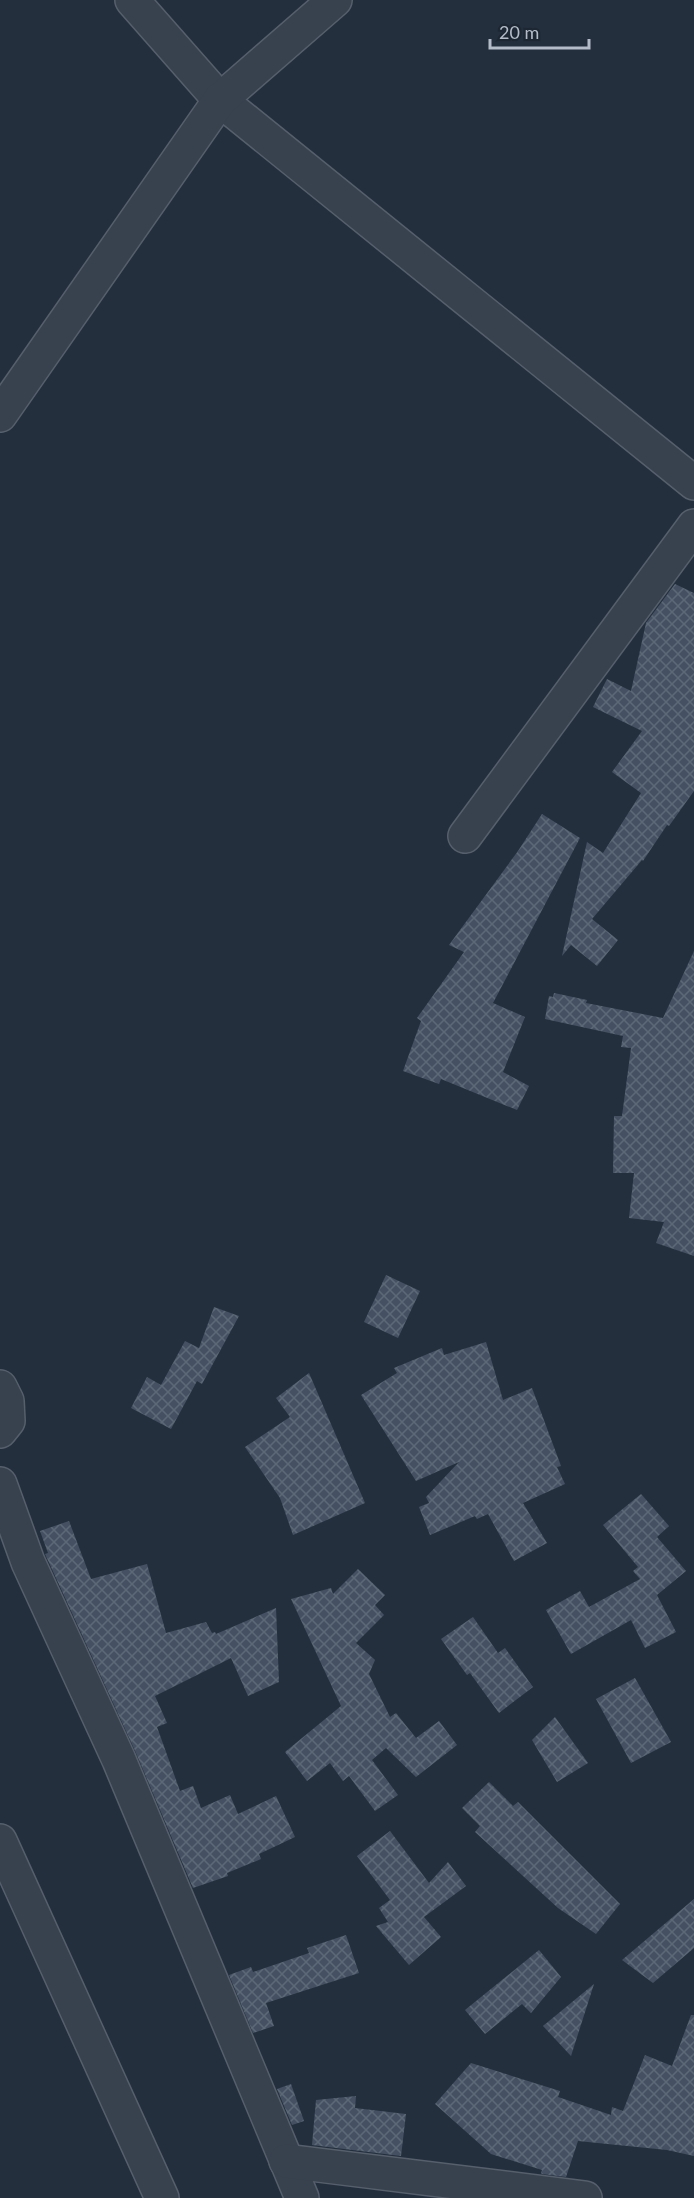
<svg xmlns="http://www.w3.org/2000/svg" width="694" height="2198" font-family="Lato,sans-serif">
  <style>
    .building { fill: url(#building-cross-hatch) }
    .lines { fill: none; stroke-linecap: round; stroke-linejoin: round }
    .minor-casing { stroke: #565f6c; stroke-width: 36 }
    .minor { stroke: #38414e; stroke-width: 33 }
  </style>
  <defs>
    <pattern id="building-cross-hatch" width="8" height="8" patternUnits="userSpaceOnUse" patternTransform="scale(1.5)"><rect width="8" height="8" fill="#455162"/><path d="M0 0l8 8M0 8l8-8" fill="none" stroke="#5d6877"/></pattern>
  </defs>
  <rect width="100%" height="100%" fill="#242f3e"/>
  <!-- building -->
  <g class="building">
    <path d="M675 584 694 593V791L669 826 667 825 643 861 642 860 592 919 618 940 597 966 571 945 562 956 587 842 603 853 641 793 612 772 642 731 593 707 607 679 631 691 646 623Z"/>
    <path d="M542 814 580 838 493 1003 525 1017 503 1072 529 1086 517 1110 441 1079 439 1084 403 1071 421 1021 417 1018 464 952 449 945 518 851Z"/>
    <path d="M694 951V1256L656 1243 664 1222 629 1218 634 1173H613L614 1116H622L631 1048 621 1047 623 1036 545 1019 549 996 553 997 554 993 587 1000 586 1003 663 1018Z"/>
    <path d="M386 1275 420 1291 398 1338 364 1322Z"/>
    <path d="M214 1307 239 1316 202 1384 197 1381 171 1429 131 1408 147 1377 161 1385 185 1341 199 1348Z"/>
    <path d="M486 1342 503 1400 532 1388 561 1466 557 1467 565 1484 523 1503 547 1543 514 1561 488 1514 477 1519 475 1516 430 1535 419 1507 429 1503 426 1497 459 1462 416 1481 361 1395 397 1373 394 1368 442 1348 444 1355Z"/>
    <path d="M309 1373 365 1503 293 1535 280 1498 245 1447 290 1417 276 1398Z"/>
    <path d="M641 1494 669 1526 657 1537 686 1571 657 1595 676 1632 645 1648 631 1620 571 1654 546 1610 580 1591 589 1607 640 1579 633 1571 638 1567 603 1525Z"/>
    <path d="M69 1521 91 1579 147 1564 166 1633 206 1622 212 1633 215 1632 216 1634 276 1608 279 1682 248 1696 231 1658 155 1696 167 1723 157 1727 180 1791 193 1786 201 1808 230 1795 238 1814 276 1796 295 1837 259 1854 261 1859 227 1873 228 1876 193 1888 136 1753 45 1554 48 1553 40 1531Z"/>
    <path d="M358 1569 385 1595 375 1605 384 1615 356 1643 375 1660 369 1674 390 1717 396 1713 416 1738 439 1721 457 1745 416 1777 386 1748 372 1760 398 1795 375 1811 349 1776 343 1781 330 1763 307 1781 285 1752 341 1706 291 1599 331 1588 333 1594Z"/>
    <path d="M473 1617 498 1653 505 1648 533 1687 499 1713 470 1673 467 1675 441 1639Z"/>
    <path d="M635 1678 671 1742 631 1763 596 1699Z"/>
    <path d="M555 1717 588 1763 557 1782 532 1740Z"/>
    <path d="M489 1782 513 1806 518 1802 620 1904 596 1934 558 1908 475 1832 480 1826 462 1808Z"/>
    <path d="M390 1831 429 1883 448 1862 466 1886 424 1917 441 1937 409 1965 376 1926 388 1922 379 1908 390 1900 357 1856Z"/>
    <path d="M694 1899V1948L653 1983 622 1960Z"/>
    <path d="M346 1935 359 1973 266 2003 274 2026 253 2033 229 1975 251 1967 253 1972 309 1953 307 1948Z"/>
    <path d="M539 1950 561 1977 531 2013 522 2004 485 2034 465 2010Z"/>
    <path d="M594 1984 571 2056 543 2026Z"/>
    <path d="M691 2015H694V2156L667 2150 578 2141 566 2177 542 2174 541 2173 542 2170 491 2154 435 2104 471 2063 560 2091 558 2097 611 2115 612 2107 623 2111 645 2055 672 2066Z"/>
    <path d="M291 2084 304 2121 292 2125 277 2089Z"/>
    <path d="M356 2096 355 2108 406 2114 401 2156 312 2145 316 2100Z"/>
  </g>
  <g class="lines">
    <defs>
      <g id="minor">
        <path d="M132 0 220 100 694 483"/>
        <path d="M0 415 220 100 335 0"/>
        <path d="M465 836 694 526"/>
        <path d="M0 1387 7 1401 8 1421 0 1431"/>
        <path d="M0 1484 28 1562 119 1760 302 2198"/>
        <path d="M0 1841 162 2198"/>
        <path d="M286 2161 585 2198"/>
      </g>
    </defs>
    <!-- minor casing -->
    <use href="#minor" class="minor-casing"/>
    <!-- minor -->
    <use href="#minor" class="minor"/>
  </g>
  <!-- scale -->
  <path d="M490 39v9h99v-9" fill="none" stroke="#b4bcc9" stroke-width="3"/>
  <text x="499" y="39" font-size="18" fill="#b4bcc9" stroke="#1d2633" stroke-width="4.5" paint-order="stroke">20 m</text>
</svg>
